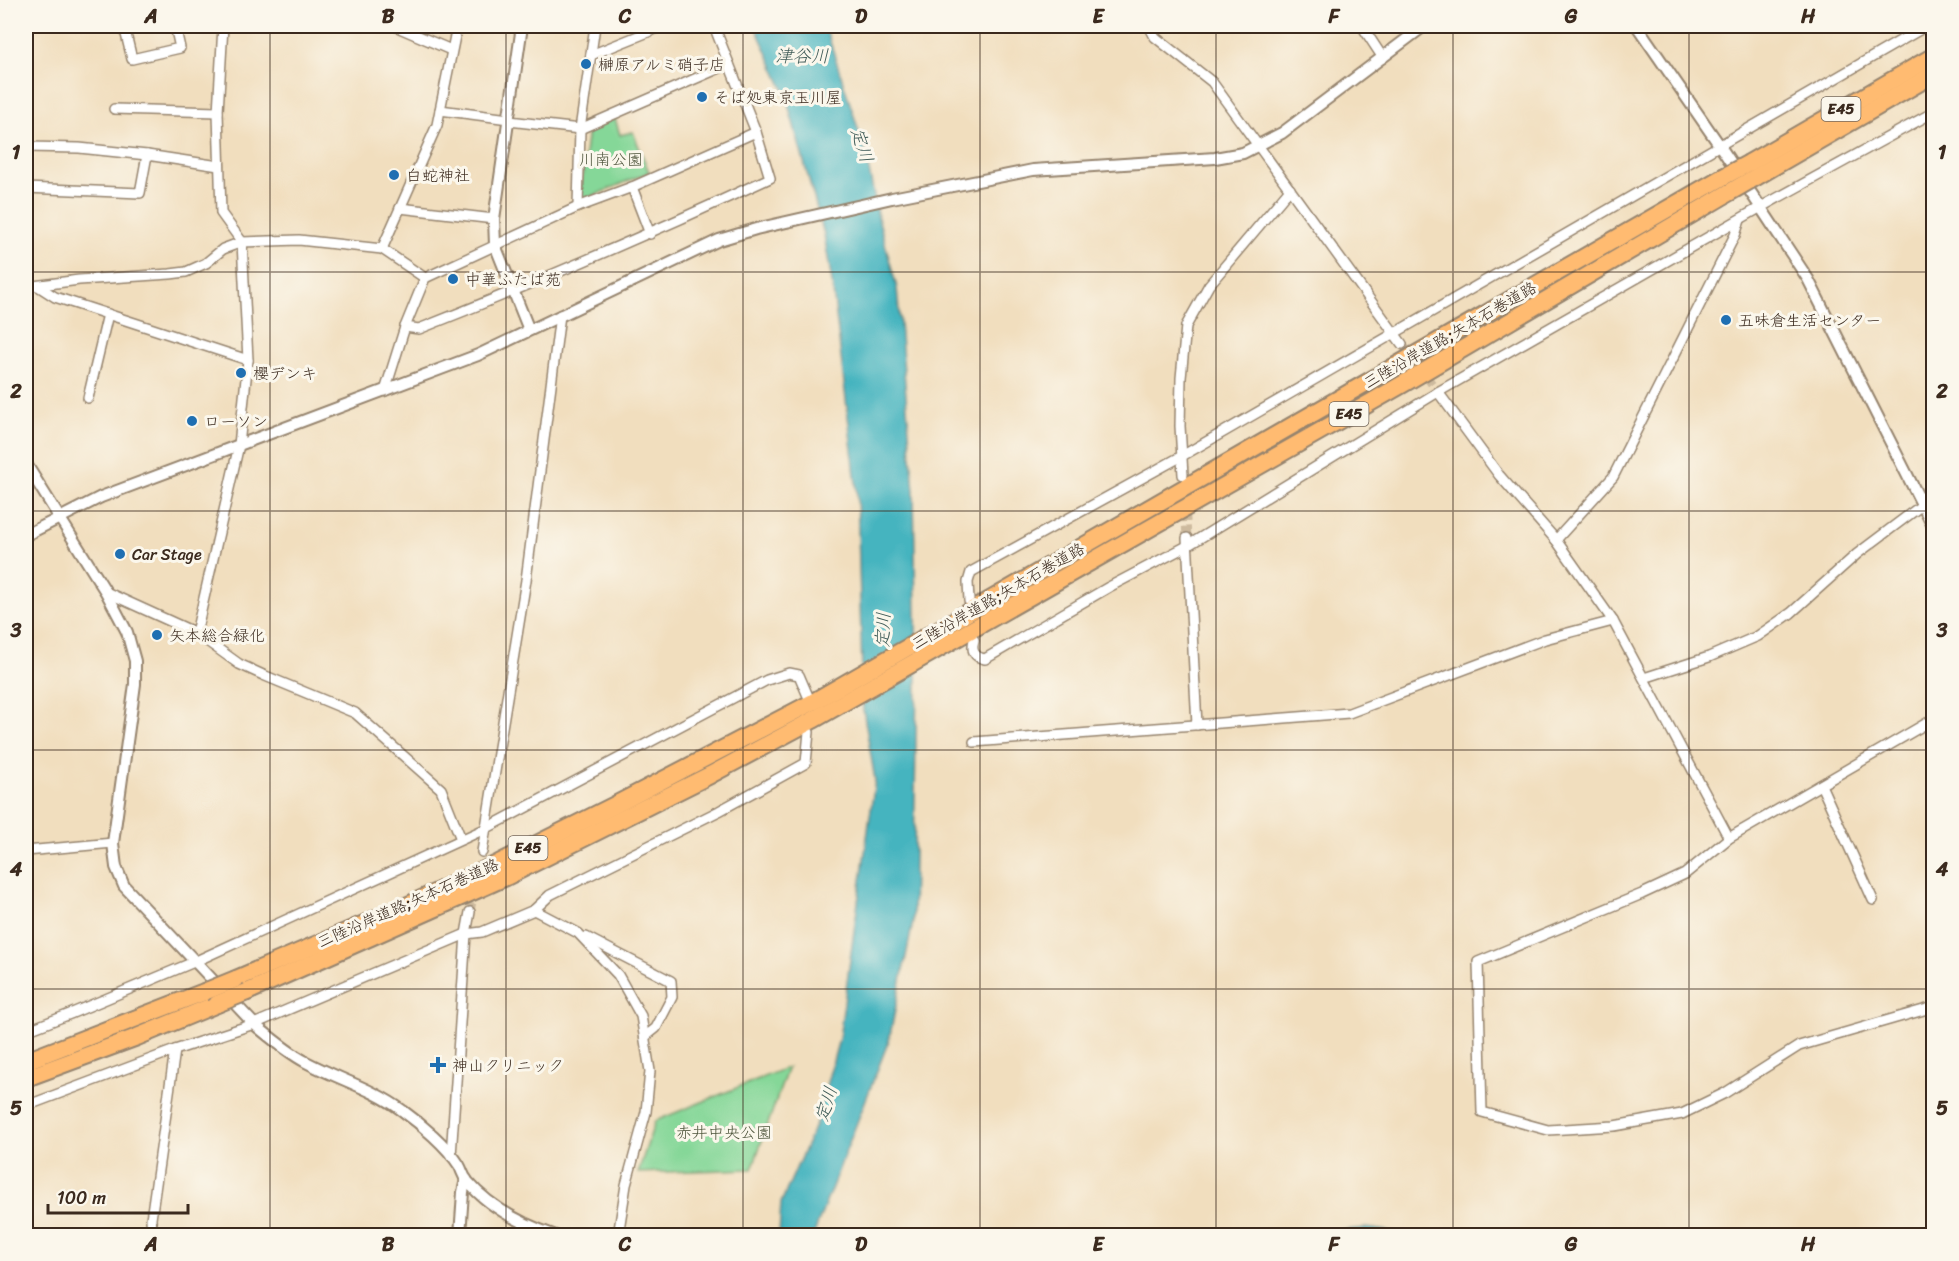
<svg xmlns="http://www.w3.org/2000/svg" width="1959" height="1261" font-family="Sriracha,'Klee One',sans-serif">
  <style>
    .green { fill: #85d798; stroke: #60805b; stroke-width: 1.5 }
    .water { fill: #45b4bf; stroke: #406f6e; stroke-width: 1.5 }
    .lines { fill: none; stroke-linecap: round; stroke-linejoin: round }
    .minor-tunnel { stroke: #cdba9e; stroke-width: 9; stroke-dasharray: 9 4.5; stroke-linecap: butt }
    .minor-casing { stroke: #96846e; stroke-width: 12 }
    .tertiary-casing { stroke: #96846e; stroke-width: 14 }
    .motorway-casing { stroke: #96846e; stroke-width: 20 }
    .minor { stroke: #fff; stroke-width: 9 }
    .tertiary { stroke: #fff; stroke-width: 10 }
    .motorway { stroke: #ffbb71; stroke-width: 16 }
    .motorway-bridge-casing { stroke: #96846e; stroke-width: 20; stroke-linecap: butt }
    .motorway-bridge { stroke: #ffbb71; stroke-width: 16 }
    .grid { fill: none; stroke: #3b2a1e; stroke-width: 1.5; stroke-opacity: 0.55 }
    .poi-dot { fill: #1f6fb2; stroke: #fbf7ec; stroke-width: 2 }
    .labels { text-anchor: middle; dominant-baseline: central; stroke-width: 6; stroke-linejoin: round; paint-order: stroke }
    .shield { fill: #fbf7ec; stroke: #75685c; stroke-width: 1.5 }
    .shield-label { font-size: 15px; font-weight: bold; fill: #3b2a1e }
    .poi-label { font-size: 16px; fill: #3b2a1e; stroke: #fbf7ec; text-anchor: start }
    .park-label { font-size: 16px; fill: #4e553c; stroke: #fbf7ec }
    .street-label { font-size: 16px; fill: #3b2a1e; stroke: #fbf7ec }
    .water-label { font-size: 18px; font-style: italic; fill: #3e5a56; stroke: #fbf7ec }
    .neatline { fill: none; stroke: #3b2a1e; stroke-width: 2 }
    .grid-label { font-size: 20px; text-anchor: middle; font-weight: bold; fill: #3b2a1e }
  </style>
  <rect width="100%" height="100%" fill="#fbf7ec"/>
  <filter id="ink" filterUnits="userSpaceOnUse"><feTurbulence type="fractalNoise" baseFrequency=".0167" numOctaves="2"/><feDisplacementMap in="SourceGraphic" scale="12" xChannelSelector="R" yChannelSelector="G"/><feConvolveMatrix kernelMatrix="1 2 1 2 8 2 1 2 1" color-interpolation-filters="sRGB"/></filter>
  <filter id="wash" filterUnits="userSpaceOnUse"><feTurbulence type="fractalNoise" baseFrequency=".008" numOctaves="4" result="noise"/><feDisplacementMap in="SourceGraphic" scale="24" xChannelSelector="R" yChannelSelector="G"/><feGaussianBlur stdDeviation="1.35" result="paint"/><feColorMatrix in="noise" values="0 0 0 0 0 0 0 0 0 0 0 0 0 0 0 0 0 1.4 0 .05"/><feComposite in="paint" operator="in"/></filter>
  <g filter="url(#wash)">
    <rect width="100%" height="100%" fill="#f1debe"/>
    <!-- green -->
    <g class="green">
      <path d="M615 118 620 135 633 132 649 172 579 202 588 130Z"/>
      <path d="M788 1067 752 1169 638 1173 655 1121Z"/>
    </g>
    <!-- water -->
    <g class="water">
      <path d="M755 26H825L865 150 879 221 897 288 914 491 917 678 913 922 889 1040 813 1236 779 1235 781 1203 816 1123 839 1039 875 780 863 709 857 492 832 282 824 234 784 90Z"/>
      <path d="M1366 1228 1414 1235H1319L1325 1232Z"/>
    </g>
  </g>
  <g filter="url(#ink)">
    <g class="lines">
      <!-- minor-tunnel -->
      <g class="minor-tunnel">
        <path d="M1402 344 1438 392"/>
        <path d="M1184 486 1187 538"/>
        <path d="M470 912 474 889"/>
      </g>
      <defs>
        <g id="minor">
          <path d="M124 26 132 59 180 48 175 26"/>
          <path d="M395 26 451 50"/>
          <path d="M1149 26 1155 37 1212 82 1402 344"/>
          <path d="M1362 26 1383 58"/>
          <path d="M591 55 663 26"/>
          <path d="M114 109 218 112"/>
          <path d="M440 110 509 119"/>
          <path d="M509 121 580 129 729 64"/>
          <path d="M26 147 79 148 147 155 219 166"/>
          <path d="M632 187 650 234"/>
          <path d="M26 188 140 193 147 155"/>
          <path d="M578 207 580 129 595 26"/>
          <path d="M400 208 494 219"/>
          <path d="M382 249 437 125 457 26"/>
          <path d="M38 286 55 297 248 360"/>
          <path d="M26 287 79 280 170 274 186 272 206 263 223 249 242 242 299 240 382 249 425 278"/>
          <path d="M405 327 419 329C538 282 654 232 770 178L756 132 714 26"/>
          <path d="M385 391 405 327 425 278 578 207 632 187 756 132"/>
          <path d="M1438 392 1499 475 1556 540 1613 621 1729 838"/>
          <path d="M88 398 108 314"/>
          <path d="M1183 475 1180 426 1181 378 1186 326 1209 285 1290 189"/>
          <path d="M1187 538 1197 725"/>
          <path d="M1556 540 1613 477 1735 235 1740 220"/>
          <path d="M106 592 196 633 239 664 263 675 355 713 441 789 461 839"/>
          <path d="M969 601 968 582 971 572 1182 456 1926 26"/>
          <path d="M196 633 239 445 248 360 242 242 221 213 218 112 223 26"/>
          <path d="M974 640C971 651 974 657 985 659L1109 587 1187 546 1438 392 1761 207 1934 112"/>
          <path d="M1644 678 1709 657 1758 636 1791 613 1857 554 1934 496"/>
          <path d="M1934 719 1729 838 1685 874 1642 894 1478 962 1482 1112 1548 1130 1614 1126 1682 1114 1725 1093 1799 1046 1934 1007"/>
          <path d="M974 742 1349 713 1545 639 1613 621"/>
          <path d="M1821 785 1873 900"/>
          <path d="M26 851 113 843"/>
          <path d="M482 852 526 580 560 315"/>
          <path d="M534 910 578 933 618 975 641 1016 650 1071 646 1112 626 1185 618 1236"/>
          <path d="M586 937 671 981 672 997 656 1028 646 1036"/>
          <path d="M26 1031 70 1014 194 962 487 828 767 680 789 673 799 675 808 696"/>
          <path d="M26 1106 175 1050 254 1024 466 934 482 932 534 910 550 895 719 811 806 763 809 732"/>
          <path d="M451 1156 466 934 470 912"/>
          <path d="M152 1236 151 1219 175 1050"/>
        </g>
        <g id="tertiary">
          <path d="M522 26 494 219 495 245 529 330"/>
          <path d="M1637 26 1720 146 1808 279 1934 528"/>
          <path d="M26 464 106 592 127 632 135 661V684L113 843 116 867 124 886 254 1024C271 1038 287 1052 306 1062 338 1079 374 1089 403 1111 421 1124 447 1146 459 1165 462 1170 463 1176 467 1181 489 1207 524 1225 556 1236"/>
          <path d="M26 535 101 497 478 355 719 240 756 229 892 198 1033 170 1215 158 1243 153 1282 133 1424 26"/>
          <path d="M460 1236 463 1192 466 1179"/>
        </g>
        <g id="motorway">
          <path d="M1749 163 1934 56"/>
          <path d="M1756 177 1934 74"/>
          <path d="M236 979 406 906 499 863 613 806 813 702 1723 177"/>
          <path d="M247 992 506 877 710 775 813 720 1403 384 1730 192"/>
          <path d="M26 1061 204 992"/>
          <path d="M26 1078 137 1037 217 1004"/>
        </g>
      </defs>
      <!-- minor casing -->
      <use href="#minor" class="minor-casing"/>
      <!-- tertiary casing -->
      <use href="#tertiary" class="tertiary-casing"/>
      <!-- motorway casing -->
      <use href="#motorway" class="motorway-casing"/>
      <!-- minor -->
      <use href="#minor" class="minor"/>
      <!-- tertiary -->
      <use href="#tertiary" class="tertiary"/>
      <!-- motorway -->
      <use href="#motorway" class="motorway"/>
      <defs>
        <g id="motorway-bridge">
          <path d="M1723 177 1749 163"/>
          <path d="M1730 192 1756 177"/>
          <path d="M204 992 236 979"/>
          <path d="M217 1004 247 992"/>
        </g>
      </defs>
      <!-- motorway-bridge casing -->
      <use href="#motorway-bridge" class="motorway-bridge-casing"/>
      <!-- motorway-bridge -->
      <use href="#motorway-bridge" class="motorway-bridge"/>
    </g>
  </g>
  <!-- grid -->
  <path class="grid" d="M270 26V1236M506 26V1236M743 26V1236M980 26V1236M1216 26V1236M1453 26V1236M1689 26V1236M26 272H1934M26 511H1934M26 750H1934M26 989H1934"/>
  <!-- markers -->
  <g class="poi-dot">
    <circle cx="586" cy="64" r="6"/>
    <circle cx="702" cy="97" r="6"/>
    <circle cx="394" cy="175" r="6"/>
    <circle cx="453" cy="279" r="6"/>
    <circle cx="1726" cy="320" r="6"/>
    <circle cx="241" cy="373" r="6"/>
    <circle cx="192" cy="421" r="6"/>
    <circle cx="120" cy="554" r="6"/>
    <circle cx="157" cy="635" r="6"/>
    <path d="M435 1056h6v6h6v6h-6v6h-6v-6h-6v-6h6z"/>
  </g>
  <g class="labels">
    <!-- shield labels -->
    <g class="shield">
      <rect x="1821.5" y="97" width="39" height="24" rx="4.5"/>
      <rect x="1329.5" y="402" width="39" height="24" rx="4.5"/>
      <rect x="508.5" y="836" width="39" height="24" rx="4.5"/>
    </g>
    <g class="shield-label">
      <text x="1841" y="109">E45</text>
      <text x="1349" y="414">E45</text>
      <text x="528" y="848">E45</text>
    </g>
    <!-- poi labels -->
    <g class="poi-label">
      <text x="598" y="64">榊原アルミ硝子店</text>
      <text x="714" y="97">そば処東京玉川屋</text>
      <text x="406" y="175">白蛇神社</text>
      <text x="465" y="279">中華ふたば苑</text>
      <text x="1738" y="320">五味倉生活センター</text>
      <text x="253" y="373">櫻デンキ</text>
      <text x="204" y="421">ローソン</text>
      <text x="132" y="554">Car Stage</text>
      <text x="169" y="635">矢本総合緑化</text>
      <text x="452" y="1065">神山クリニック</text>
    </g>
    <!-- park labels -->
    <g class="park-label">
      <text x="611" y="159">川南公園</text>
      <text x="724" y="1132">赤井中央公園</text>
    </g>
    <!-- street labels -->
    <g class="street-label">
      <text transform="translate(1450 335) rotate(-30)">三陸沿岸道路;矢本石巻道路</text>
      <text transform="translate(998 596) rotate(-30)">三陸沿岸道路;矢本石巻道路</text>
      <text transform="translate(408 903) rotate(-24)">三陸沿岸道路;矢本石巻道路</text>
    </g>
    <!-- water labels -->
    <g class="water-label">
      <text x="802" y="56">津谷川</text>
      <text transform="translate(862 145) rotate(72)">定川</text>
      <text transform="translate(883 630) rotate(-88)">定川</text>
      <text transform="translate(826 1104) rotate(-73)">定川</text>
    </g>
  </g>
  <!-- margin -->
  <rect width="1959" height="1261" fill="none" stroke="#fbf7ec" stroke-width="66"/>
  <!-- scale -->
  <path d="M48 1204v9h140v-9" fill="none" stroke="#3b2a1e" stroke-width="3"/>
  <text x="57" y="1204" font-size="18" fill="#3b2a1e" stroke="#fbf7ec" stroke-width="4.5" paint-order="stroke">100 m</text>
  <rect x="33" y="33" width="1893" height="1195" class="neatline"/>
  <g class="grid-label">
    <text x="151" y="23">A</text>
    <text x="388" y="23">B</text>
    <text x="625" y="23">C</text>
    <text x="861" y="23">D</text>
    <text x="1098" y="23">E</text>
    <text x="1334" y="23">F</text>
    <text x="1571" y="23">G</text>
    <text x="1808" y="23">H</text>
    <text x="16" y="159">1</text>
    <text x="1942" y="159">1</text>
    <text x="16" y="398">2</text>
    <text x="1942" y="398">2</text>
    <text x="16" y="637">3</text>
    <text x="1942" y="637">3</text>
    <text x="16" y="876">4</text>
    <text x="1942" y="876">4</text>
    <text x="16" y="1115">5</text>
    <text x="1942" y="1115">5</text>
    <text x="151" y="1251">A</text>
    <text x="388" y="1251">B</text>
    <text x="625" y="1251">C</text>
    <text x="861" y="1251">D</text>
    <text x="1098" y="1251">E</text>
    <text x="1334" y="1251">F</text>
    <text x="1571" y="1251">G</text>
    <text x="1808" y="1251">H</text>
  </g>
</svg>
